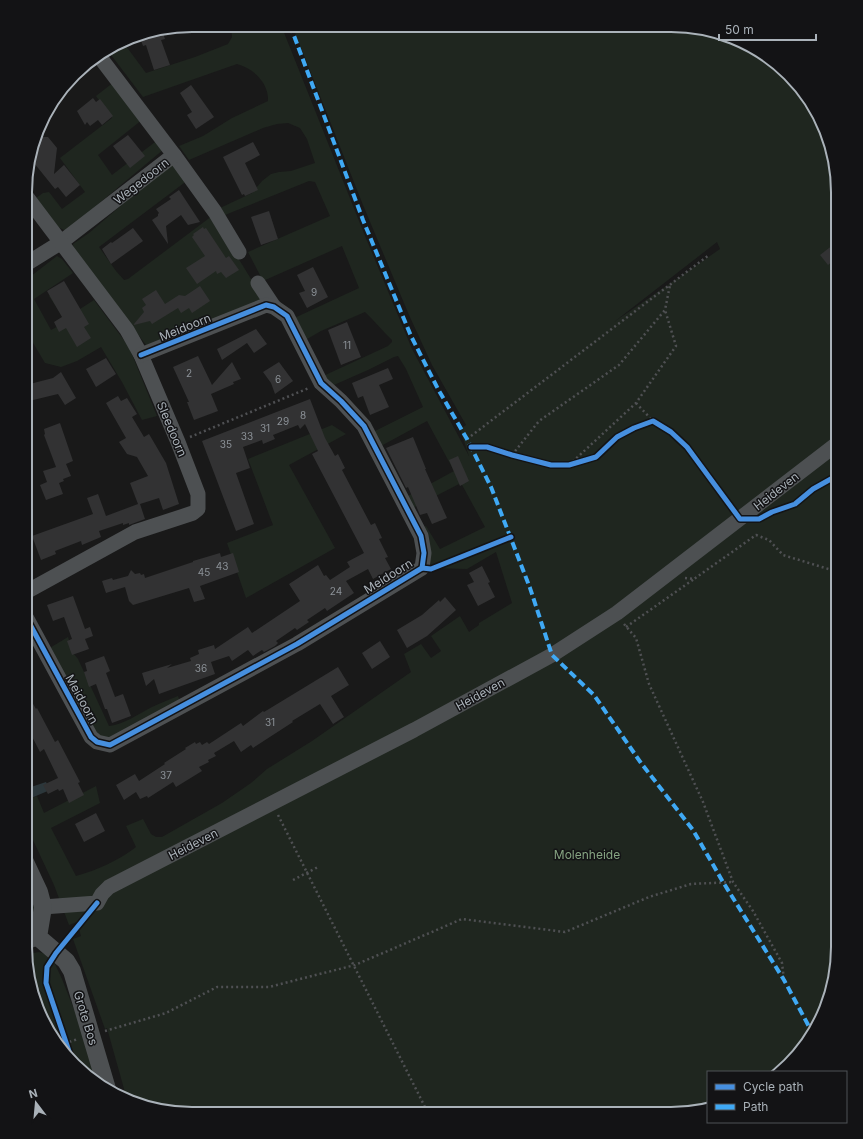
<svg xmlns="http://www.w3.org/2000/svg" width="863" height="1139" font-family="Inter,sans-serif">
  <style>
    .green { fill: #1f261f; fill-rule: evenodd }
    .water { fill: #2c373b }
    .building { fill: #323233 }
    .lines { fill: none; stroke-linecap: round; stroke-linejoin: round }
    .path { stroke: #4f5053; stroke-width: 2.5; stroke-dasharray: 2 3; stroke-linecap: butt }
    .minor { stroke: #4d5052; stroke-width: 15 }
    .tertiary { stroke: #4d5052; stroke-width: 18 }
    .quiet { stroke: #3fa9f5; stroke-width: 4; stroke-dasharray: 8 4; stroke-linecap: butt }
    .cycleway-casing { stroke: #131315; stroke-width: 8 }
    .cycleway { stroke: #468fdf; stroke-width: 5 }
    .labels { text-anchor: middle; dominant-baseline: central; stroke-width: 3; stroke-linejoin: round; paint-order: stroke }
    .number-label { font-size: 10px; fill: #8c9298 }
    .street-label { font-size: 12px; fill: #aab2b9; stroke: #131315 }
    .park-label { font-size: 12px; fill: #86a482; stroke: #131315 }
    .rim { fill: none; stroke: #aab2b9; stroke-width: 2 }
  </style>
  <rect width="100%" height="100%" fill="#191919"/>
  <!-- green -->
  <g class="green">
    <path d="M231 25H281L363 231 412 349 469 456 460 429 466 425 432 365 409 315 363 205 292 25 693 26 764 53 797 82 821 118 838 192V958L829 1001 810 1040 782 1072H708V1105L671 1114 170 1113 126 1096 107 1028 105 1029 73 939 81 936 77 922 69 925 54 885 25 823V792L29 799 37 796 44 813 96 786 100 803 51 828 76 876C95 871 120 860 136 847L126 826 143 819 151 834 156 837H162L222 803 251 783 267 769 312 741 411 672 404 654 421 644 431 658 441 651 431 636 460 616 469 632 479 625V623L512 603 496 552 467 569 431 568 413 531 426 526 440 549 485 527 461 483 403 513 397 502 454 471 427 421 370 452 363 437 423 407 406 369 398 356 394 357 368 370 327 388 321 377 388 346 392 342V340C382 331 375 321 365 312L321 331 302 342 290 320 359 288 342 246 263 281 248 252 330 216 315 182 309 181 225 215 220 208 252 193 262 181 271 174 279 172 291 171 315 163 307 139 300 128 288 123 277 124 263 128 189 160 179 146 203 136 232 118 268 101C269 83 253 68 237 64L143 97 108 51 123 42 146 73 195 57 228 44 232 37ZM717 242 720 249 614 322Z"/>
    <path d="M114 82 143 119 98 155 112 175 159 139 164 149 66 231 58 227 36 198 43 193 49 192 62 209 85 192 60 158 112 118 96 96Z"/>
    <path d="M173 161 188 180 99 247 116 271 124 280 128 279 212 216 266 303 146 345 74 250 73 244 89 233Z"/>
    <path d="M57 256 62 259 73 273 34 299 51 330 66 322 49 296 63 288 77 311 94 300 129 347 157 416 142 420 122 382 101 347 77 361 61 367 45 363 26 331V280Z"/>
    <path d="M332 425 346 434 289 465 335 548 246 598 227 543 273 525 248 459Z"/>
    <path d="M68 637 73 653 78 659 109 726C125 724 138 714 152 707 160 703 169 700 178 696L182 708 124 742 92 736 48 649Z"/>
    <path d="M25 883 39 919 32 927 25 930Z"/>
    <path d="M39 952 46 954 54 962 62 979 88 1045 99 1086 67 1057 42 1021 27 954Z"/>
  </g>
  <!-- water -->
  <path class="water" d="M46 782 50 790 29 799 25 792V789Z"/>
  <!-- building -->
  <g class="building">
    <path d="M162 30 165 39 161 40 170 65 154 70 146 45 143 46 139 34Z"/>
    <path d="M191 85 214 117 196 129 187 115 192 112 180 93Z"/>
    <path d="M93 98 96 102 100 99 113 116 102 125 98 120 90 126 87 122 85 125 77 111Z"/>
    <path d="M128 135 145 156 130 168 113 146Z"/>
    <path d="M38 137H48L57 148 54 174 64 165 80 185 66 197 58 187 55 189 30 158Z"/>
    <path d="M253 142 260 155 245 163 258 190 245 196 244 194 242 195 223 157Z"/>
    <path d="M179 190 200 222 188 225 181 215 166 226 168 244 152 220 158 216V214L159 213 156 209 171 199 169 197Z"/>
    <path d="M269 211 278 239 261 245 251 217Z"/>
    <path d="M203 227 204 229 206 228 226 258 229 256 239 270 226 278 221 272 217 274 216 271 197 284 186 268 205 256 192 237 194 235 193 234Z"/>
    <path d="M133 228 143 241 111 264 102 249 111 242 112 243Z"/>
    <path d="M838 241V257L828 265 820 255Z"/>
    <path d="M313 267 328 297 307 308 299 293 305 291 297 275Z"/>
    <path d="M64 281 89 324 84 327 91 338 77 347 66 328 59 332 54 322 62 317 47 291Z"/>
    <path d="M200 286 210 301 192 313 189 308 181 313 178 308 152 324 150 321 134 325V324L144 312 142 308 146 305 142 299 156 290 165 304 179 295 185 296Z"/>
    <path d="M347 322 361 357 341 365 328 330Z"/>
    <path d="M256 329 267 344 254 353 247 343 222 360 217 349Z"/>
    <path d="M198 356 212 385 232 362 241 379 233 382 234 384 211 394 218 411 194 420 187 402H189L173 367Z"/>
    <path d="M106 358 116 374 96 387 86 369Z"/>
    <path d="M279 362 293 381 275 394 271 383 263 372Z"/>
    <path d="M388 368 393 379 379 385 389 407 370 415 363 396 358 398 352 383Z"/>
    <path d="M61 372 76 398 65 405 58 394 29 401 26 385 53 378Z"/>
    <path d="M118 396 121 401 127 398 137 414 132 417 144 437 149 434 166 463 179 504 163 510 159 498 140 504 145 519 129 525V523L123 525V523L99 531 101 537 82 545 81 541 55 551 56 554 41 560 32 536 93 514 87 498 98 494 106 516 138 504 130 483 148 476 137 457 127 454 119 442 126 438 106 403Z"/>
    <path d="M310 399 325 438 335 456 338 454 345 468 342 470 371 525 375 523 382 538 379 539 388 557 385 558 391 569 373 579 368 569 346 581 354 593 327 611 325 608 307 620 309 622 297 630 295 628 276 641 278 643 275 646 264 652 262 650 253 656 248 650 232 661 229 656 211 662 215 674 159 694 154 679 146 686 142 673 172 664 167 668 191 661 190 658 199 654 198 650 214 645 215 649 248 627 252 633 300 601 289 584 318 565 324 576 326 575 330 580 350 567 347 562 364 553 312 454 318 451 305 424 300 429 298 425 273 435 275 439 263 444 262 440 243 447 250 468 236 473 254 524 236 531 202 441Z"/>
    <path d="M60 423 73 461 66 464 71 476 63 479 64 481 59 483 63 494 46 500 40 485 47 482 43 471 56 467 44 435 45 434 44 429Z"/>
    <path d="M413 437 426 469H425L447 518 432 524 427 513 420 515 408 487 406 488 386 448Z"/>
    <path d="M458 456 469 481 460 486 449 460Z"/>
    <path d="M220 553 221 557 233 553 239 572 200 586 205 599 194 602 189 588 133 605 129 601 125 587 106 593 102 581 112 578 113 580 128 576 131 570 135 574 140 573 141 575 144 574 145 578 193 562V561Z"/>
    <path d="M482 566 490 582 488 583 495 597 478 606 467 585 474 582 469 573Z"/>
    <path d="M73 596 85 629 90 627 93 636 85 639 89 649 72 655 67 641 72 639 64 617 53 621 47 605Z"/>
    <path d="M445 597 456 610 427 636 407 648 397 630 422 615 439 600 440 602Z"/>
    <path d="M380 641 390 657 372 669 362 653Z"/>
    <path d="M104 656 110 671 106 673 115 697 123 694 131 716 112 723 107 709H105L96 684 89 687 84 672 87 671 85 663Z"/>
    <path d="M338 667 349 685 331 696 344 717 333 724 320 704 292 721 293 722 253 748 251 745 241 752 234 741 214 753 216 756 208 760 209 762 199 767 202 771 176 787 173 782 148 798 147 796 140 799 136 792 124 800 116 785 135 774 139 781 165 764 164 763 186 749 185 748 195 742 196 744 200 742 202 745 207 742 209 744 241 723 243 726 263 711 264 712Z"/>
    <path d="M25 690 36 709 37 708 55 742 58 740 80 782 78 783 84 795 69 803 63 789 59 791 58 789 48 794 43 785 58 778 44 749 40 752 25 723Z"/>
    <path d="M96 813 105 831 84 842 75 824Z"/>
  </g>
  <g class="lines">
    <!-- path -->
    <g class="path">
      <path d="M636 403 653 421"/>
      <path d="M190 437 309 388"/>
      <path d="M467 439 709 255"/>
      <path d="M512 455 539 421 619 365 665 310 670 285"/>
      <path d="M569 465 636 403 676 346 665 310"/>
      <path d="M685 578 694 579 756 535 769 540 783 555 838 572"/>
      <path d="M624 624 636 638 649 684 703 802 733 882 753 911 782 963 784 980"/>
      <path d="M626 627 694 579"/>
      <path d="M278 815 428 1113"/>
      <path d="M293 880 318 867"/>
      <path d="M29 964 38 991 40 1010"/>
      <path d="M105 1031 166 1013 217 987H269L355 965 462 919 565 932 649 897 691 884 733 882"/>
      <path d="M55 1040 66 1043 78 1039"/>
      <path d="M641 1114 691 1109"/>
    </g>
    <!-- minor -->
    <g class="minor">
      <path d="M174 155 215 212 239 252"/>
      <path d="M26 264 60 243 174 155 99 56"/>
      <path d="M258 283 274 307"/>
      <path d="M26 592 135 532 193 513 198 509V494L178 442 141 355 127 330 26 196"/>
      <path d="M26 617 91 737 97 742 110 745 297 644 422 568 424 553 421 536 364 426 341 401 321 383 287 316 274 307 266 305 141 355"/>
      <path d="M43 907 97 903 102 894 109 887 414 730 552 655 617 613 838 443"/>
      <path d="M25 943 38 937"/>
    </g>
    <!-- tertiary -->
    <path class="tertiary" d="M25 862 39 892 43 907 38 937 66 961 72 971 107 1089"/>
    <!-- quiet -->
    <path class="quiet" d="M290 25 363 220 411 336 438 389 467 439 491 487 530 588 552 655 594 695 641 763 693 830 723 882 784 980 813 1034"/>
    <defs>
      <g id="cycleway">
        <path d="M471 447H487L512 455 551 465H569L596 457 617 437 634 428 653 421 671 432 687 447 740 519H759L772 512 795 504 813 489 838 475"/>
        <path d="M422 568 431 569 511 537"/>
        <path d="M26 617 91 737 97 742 110 745 297 644 422 568 424 553 421 536 364 426 341 401 321 383 287 316 274 307 266 305 141 355"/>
        <path d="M73 1063 46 983 47 967 56 953 97 903"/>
      </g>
    </defs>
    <!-- cycleway casing -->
    <use href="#cycleway" class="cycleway-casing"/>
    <!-- cycleway -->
    <use href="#cycleway" class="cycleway"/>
  </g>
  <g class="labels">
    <!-- number labels -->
    <g class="number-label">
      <text x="314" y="292">9</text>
      <text x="347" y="345">11</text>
      <text x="189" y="373">2</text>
      <text x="278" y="379">6</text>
      <text x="303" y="415">8</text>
      <text x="283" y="421">29</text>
      <text x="265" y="428">31</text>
      <text x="247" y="436">33</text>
      <text x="226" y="444">35</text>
      <text x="222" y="566">43</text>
      <text x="204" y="572">45</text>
      <text x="336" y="591">24</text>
      <text x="201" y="668">36</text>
      <text x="270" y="722">31</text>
      <text x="166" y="775">37</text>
    </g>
    <!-- street labels -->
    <g class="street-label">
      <text transform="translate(141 181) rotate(-38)">Wegedoorn</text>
      <text transform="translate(185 327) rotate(-22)">Meidoorn</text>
      <text transform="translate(172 429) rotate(67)">Sleedoorn</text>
      <text transform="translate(776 491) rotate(-38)">Heideven</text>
      <text transform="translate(388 576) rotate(-32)">Meidoorn</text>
      <text transform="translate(480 694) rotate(-29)">Heideven</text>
      <text transform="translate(82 699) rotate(61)">Meidoorn</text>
      <text transform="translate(193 844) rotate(-27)">Heideven</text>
      <text transform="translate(86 1018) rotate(73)">Grote Bos</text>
    </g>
    <!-- park labels -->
    <g class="park-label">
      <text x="587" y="854">Molenheide</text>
    </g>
  </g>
  <!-- crop -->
  <path d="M0 0H863V1139H0ZM192 32H671A160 160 0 0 1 831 192V947A160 160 0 0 1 671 1107H192A160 160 0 0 1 32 947V192A160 160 0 0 1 192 32Z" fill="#131315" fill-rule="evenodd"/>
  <path class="rim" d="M192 32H671A160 160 0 0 1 831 192V947A160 160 0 0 1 671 1107H192A160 160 0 0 1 32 947V192A160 160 0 0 1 192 32Z"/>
  <!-- legend -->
  <rect x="707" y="1071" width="140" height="52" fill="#131315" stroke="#4f5357"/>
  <rect x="715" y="1084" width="20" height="6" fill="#468fdf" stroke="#4f5357"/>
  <text x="743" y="1091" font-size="12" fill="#aab2b9">Cycle path</text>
  <rect x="715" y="1104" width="20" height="6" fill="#3fa9f5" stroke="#4f5357"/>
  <text x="743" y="1111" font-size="12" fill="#aab2b9">Path</text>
  <!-- north arrow -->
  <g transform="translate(36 1103) rotate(344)" stroke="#131315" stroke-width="3" paint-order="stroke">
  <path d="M0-3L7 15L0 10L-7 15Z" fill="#aab2b9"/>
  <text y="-6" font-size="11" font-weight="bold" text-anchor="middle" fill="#aab2b9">N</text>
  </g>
  <!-- scale -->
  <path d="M719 34v6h97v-6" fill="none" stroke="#aab2b9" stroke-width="2"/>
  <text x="725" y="34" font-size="12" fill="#aab2b9" stroke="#131315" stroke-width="3" paint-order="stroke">50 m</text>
</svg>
